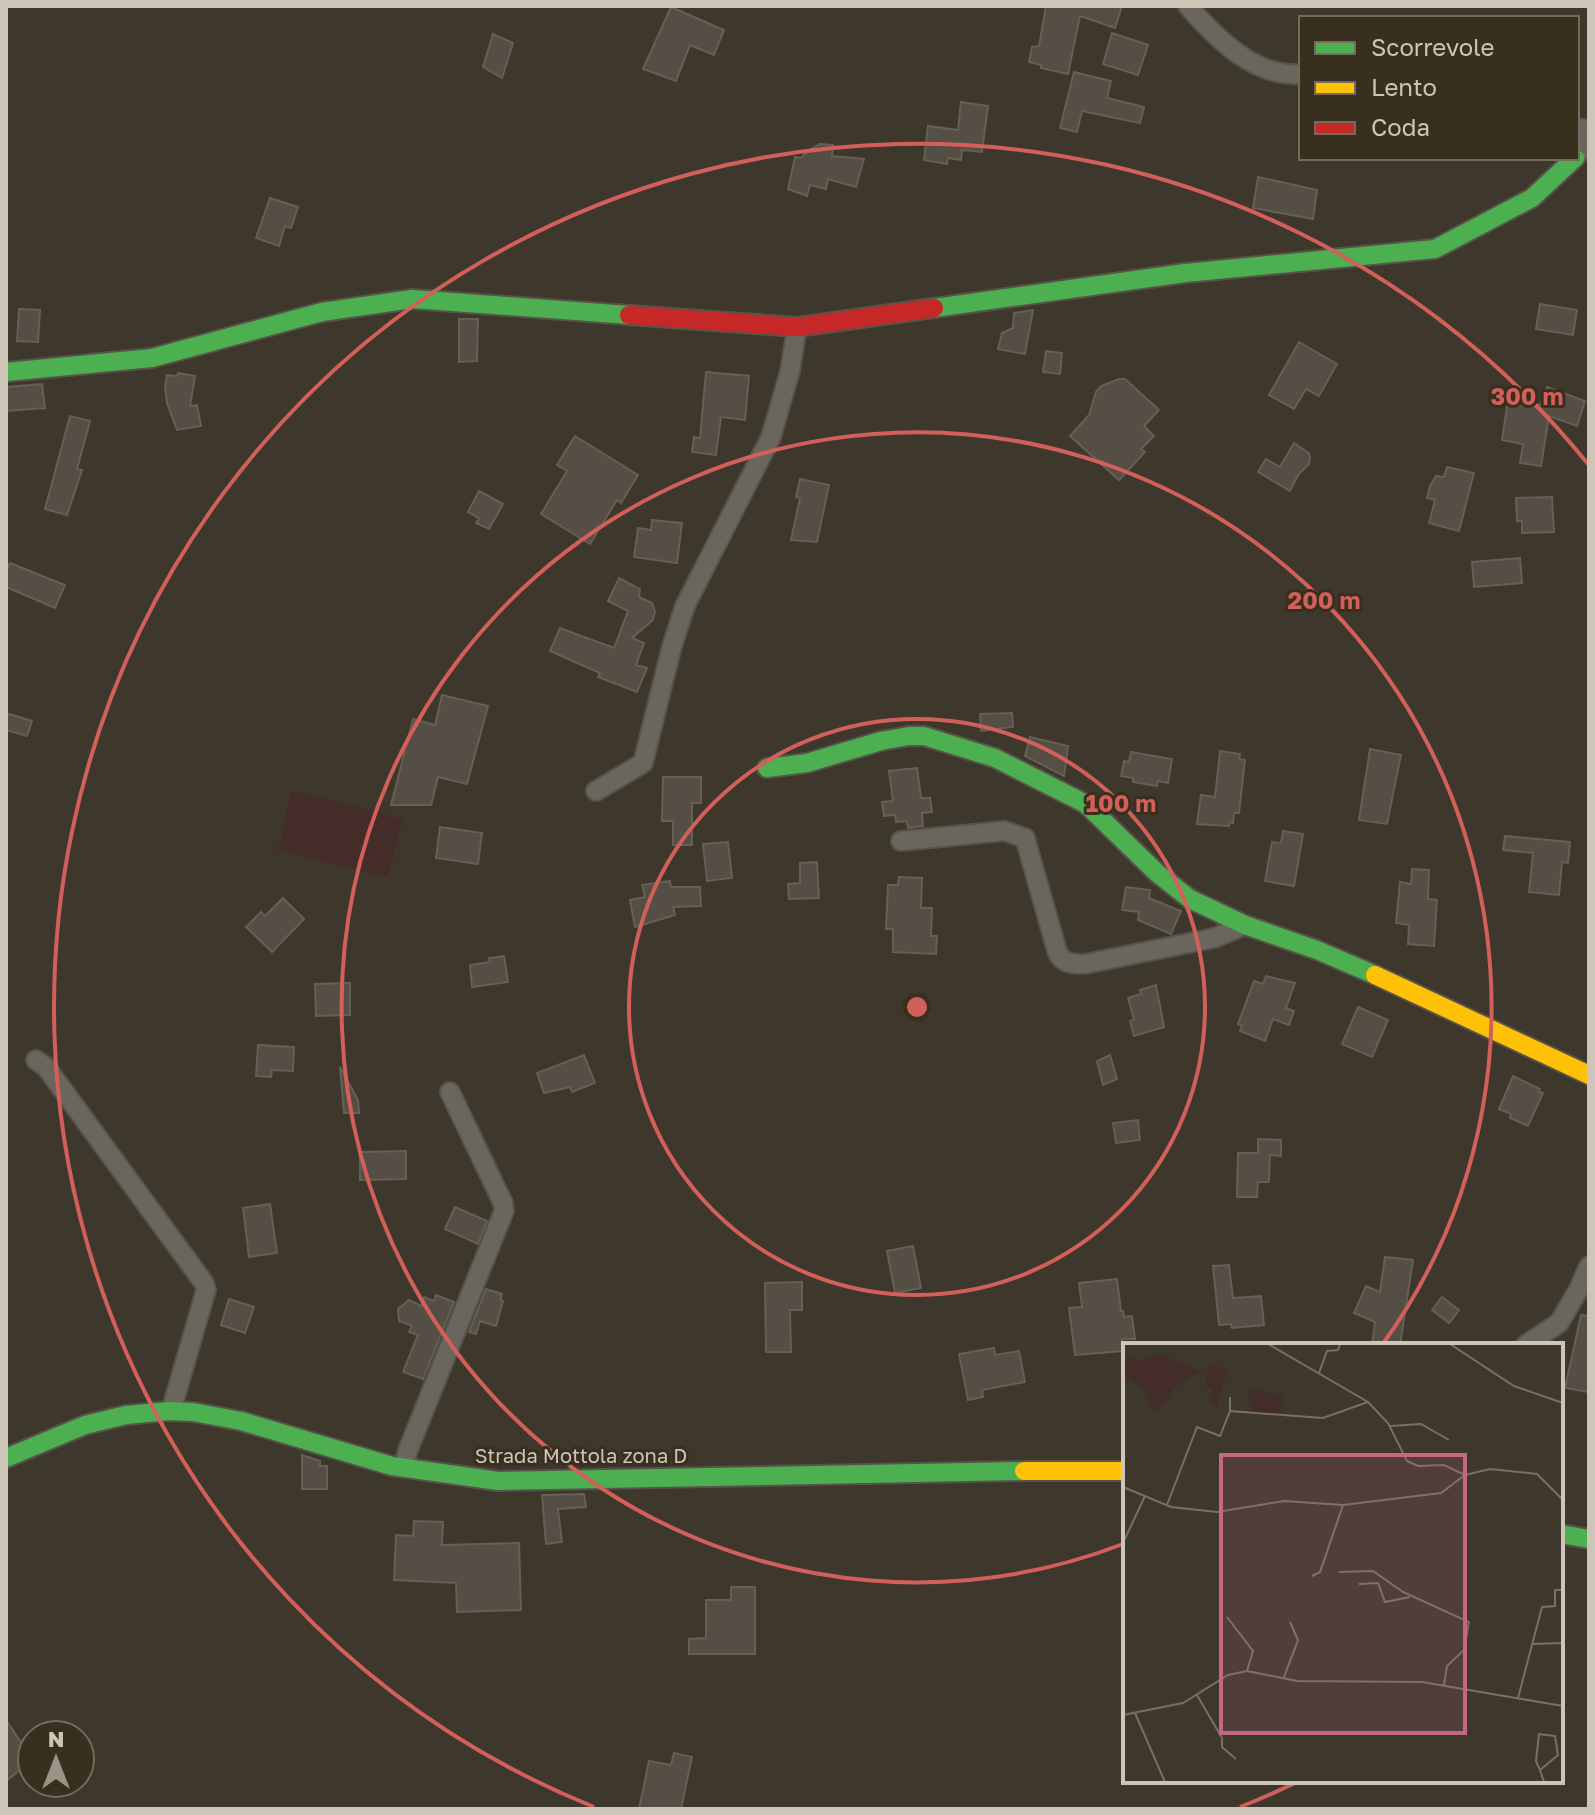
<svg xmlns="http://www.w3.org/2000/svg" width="1595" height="1815" font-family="'Golos Text',sans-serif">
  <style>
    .pitch { fill: #442d28 }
    .building { fill: #544e45; stroke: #655f54; stroke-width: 2 }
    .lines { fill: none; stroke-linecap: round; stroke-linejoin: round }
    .street-casing { stroke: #57534b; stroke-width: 22 }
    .fast-casing { stroke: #57534b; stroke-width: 22 }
    .slow-casing { stroke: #57534b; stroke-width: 22 }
    .jam-casing { stroke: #57534b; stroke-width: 22 }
    .street { stroke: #6a655d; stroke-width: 18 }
    .fast { stroke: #4caf50; stroke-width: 18 }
    .slow { stroke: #ffc107; stroke-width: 18 }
    .jam { stroke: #c62828; stroke-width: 18 }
    .ring { fill: none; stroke: #d35f5a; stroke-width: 4 }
    .labels { text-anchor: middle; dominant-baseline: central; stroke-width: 6; stroke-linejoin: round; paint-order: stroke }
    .street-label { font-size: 20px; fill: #cdc5b7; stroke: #392f1f }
    .inset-road { fill: none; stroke: #777064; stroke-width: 2 }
    .view { fill: #c76684; fill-opacity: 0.15; stroke: #c76684; stroke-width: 4 }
    .inset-edge { fill: none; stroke: #cdc5b7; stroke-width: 4 }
    .centre { fill: #d35f5a; stroke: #392f1f; stroke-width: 4 }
    .ring-label { font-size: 24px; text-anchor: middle; font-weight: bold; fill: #d35f5a; stroke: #392f1f; stroke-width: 6; stroke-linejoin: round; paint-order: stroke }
  </style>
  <rect width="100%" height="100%" fill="#3d372c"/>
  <!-- pitch -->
  <path class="pitch" d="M292 791 403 819 388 877 278 850Z"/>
  <!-- building -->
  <g class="building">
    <path d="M1046 6H1122L1115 28 1080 16 1068 74 1041 68V65L1029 62 1032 47 1039 46Z"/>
    <path d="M671 7 724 30 714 55 690 45 676 81 643 69Z"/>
    <path d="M1112 33 1148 45 1138 75 1103 64Z"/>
    <path d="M493 34 513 43 502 78 483 67Z"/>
    <path d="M1074 72 1111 81 1107 98 1144 107 1140 123 1082 111 1077 132 1060 128Z"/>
    <path d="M961 102 988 106 982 152 962 150 961 160 948 158 947 164 924 160 928 126 958 130Z"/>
    <path d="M820 144 833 145 832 156 864 159 856 187 828 179 826 189 810 185 807 196 788 189 795 157 801 158 809 150Z"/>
    <path d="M1258 177 1317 190 1313 219 1253 208Z"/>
    <path d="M270 198 298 207 291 228 285 226 279 246 256 238Z"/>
    <path d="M1540 304 1577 310 1573 335 1536 329Z"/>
    <path d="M19 309 40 310 38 342 17 341Z"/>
    <path d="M1033 310 1025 354 998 349 1002 333 1013 328 1014 313Z"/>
    <path d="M459 319H478L477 361 459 362Z"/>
    <path d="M1299 342 1337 364 1319 396 1306 389 1294 409 1269 395Z"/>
    <path d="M1046 351 1062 353 1060 374 1043 372Z"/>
    <path d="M706 372 749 376 745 420 721 417 716 455 692 452 694 437 700 438Z"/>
    <path d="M178 373 195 376 190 406 197 405 201 426 177 430 167 403 165 387 167 375 177 376Z"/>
    <path d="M1119 379H1125L1159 410 1144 426 1154 436 1141 449 1145 452 1119 480 1070 436 1089 415 1096 392 1101 386Z"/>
    <path d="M42 384 45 408 6 411V387Z"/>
    <path d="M1547 387 1585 401 1577 426 1549 416 1541 466 1520 463 1523 444 1502 440 1508 400 1540 405Z"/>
    <path d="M70 416 90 421 77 469 82 470 67 515 45 509Z"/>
    <path d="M575 436 638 475 621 503 617 500 590 544 541 514 567 471 557 465Z"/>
    <path d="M1294 443 1309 453 1310 458 1309 464 1298 475 1290 491 1258 472 1266 459 1280 467Z"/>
    <path d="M1447 467 1474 473 1459 531 1429 523 1435 500 1427 498 1430 486 1436 476 1444 477Z"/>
    <path d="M800 479 829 485 817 542 791 540 800 498 796 497Z"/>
    <path d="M479 491 503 504 489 529 476 523 479 518 468 512Z"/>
    <path d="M1552 497 1554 532 1522 533V521H1517L1516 498Z"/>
    <path d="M652 520 682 523 677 563 634 557 638 528 651 530Z"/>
    <path d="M1520 558 1522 583 1474 587 1472 562Z"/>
    <path d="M10 563 65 585 55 608 6 587V573Z"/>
    <path d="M619 578 640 589 639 597 652 603 655 612 653 620 632 638 644 643 636 665 647 668 637 692 598 677 600 673 550 651 560 628 614 648 628 611 608 601Z"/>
    <path d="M442 695 488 706 467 784 438 777 431 805H391L413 719 435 725Z"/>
    <path d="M6 713 32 721 27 736 6 730Z"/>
    <path d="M1012 713 1013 727 981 731 980 714Z"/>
    <path d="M1030 737 1068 746 1064 776 1025 756Z"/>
    <path d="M1370 749 1401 755 1387 824 1359 820Z"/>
    <path d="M1220 751 1240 754 1239 759 1245 760 1239 813H1234L1233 823 1230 822 1229 826 1197 824 1201 795 1215 797Z"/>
    <path d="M1131 752 1172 759 1168 783 1158 781 1157 786 1133 782V778L1121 776 1124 761 1129 762Z"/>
    <path d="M917 768 921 798H930L932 812 922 813 923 826 908 828 907 821 896 822 895 815 884 816 882 802 893 801 889 771Z"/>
    <path d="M663 777H701V803H692V845H673V821H662Z"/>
    <path d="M440 827 482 833 478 864 436 858Z"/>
    <path d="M1283 831 1303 834 1294 886 1265 881 1272 842 1281 843Z"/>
    <path d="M1505 836 1570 842 1568 863 1562 862 1559 895 1529 892 1533 853 1503 850Z"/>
    <path d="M728 842 732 878 707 881 703 844Z"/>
    <path d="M817 862 819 898 789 899 788 884 800 883V863Z"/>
    <path d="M1412 869 1429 870 1428 899 1437 900 1434 946 1408 944 1409 925 1396 923 1400 882 1411 884Z"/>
    <path d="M899 877 922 878 921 908H932L931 936H937L936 954 893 952V929H886L888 885H898Z"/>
    <path d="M670 881 671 887H700L701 906 673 907 675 915 635 927 630 900 645 897 642 885Z"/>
    <path d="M1126 887 1150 890 1149 898 1181 911 1171 934 1138 920 1139 912 1122 910Z"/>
    <path d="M283 898 304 919 272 952 246 927 261 912 265 916Z"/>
    <path d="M504 956 508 982 472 987 470 965 490 962 489 958Z"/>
    <path d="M1266 976 1295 983 1286 1008 1294 1011 1289 1025 1273 1019 1265 1041 1240 1031 1242 1025 1238 1024 1254 981 1263 984Z"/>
    <path d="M350 983V1015L316 1016 315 984Z"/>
    <path d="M1156 985 1164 1027 1134 1036 1130 1021 1134 1020 1128 998 1141 994 1140 990Z"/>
    <path d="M1358 1007 1388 1020 1372 1057 1342 1044Z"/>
    <path d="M258 1045 294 1047 293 1071 272 1070 271 1077 256 1076Z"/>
    <path d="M584 1055 595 1083 572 1092 570 1087 544 1093 537 1073Z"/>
    <path d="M1110 1055 1117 1079 1103 1085 1097 1061Z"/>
    <path d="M340 1067 358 1100 359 1113H344Z"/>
    <path d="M1513 1076 1540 1089 1539 1092 1543 1093 1528 1126 1510 1118 1511 1114 1499 1109Z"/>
    <path d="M1138 1120 1140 1140 1116 1143 1113 1123Z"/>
    <path d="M1258 1139 1281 1140V1156L1270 1155 1269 1182H1258L1257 1197H1237L1238 1153H1258Z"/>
    <path d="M406 1151V1179L360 1180V1152Z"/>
    <path d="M270 1204 277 1253 249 1257 243 1208Z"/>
    <path d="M455 1207 487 1221 478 1244 445 1229Z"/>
    <path d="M913 1246 921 1288 895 1293 887 1251Z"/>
    <path d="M1385 1257 1413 1260 1400 1345H1372L1375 1322 1354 1313 1366 1286 1380 1292Z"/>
    <path d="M1229 1265 1233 1298 1261 1296 1264 1325 1232 1328 1231 1324 1219 1325 1213 1266Z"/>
    <path d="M1117 1279 1121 1311H1123L1124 1317 1132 1316 1135 1339H1122L1123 1351 1075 1355 1069 1308 1082 1307 1079 1283Z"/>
    <path d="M802 1282V1310H790L791 1352H766L765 1283Z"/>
    <path d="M486 1289 502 1294 500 1300 503 1301 496 1326 480 1321 476 1334 469 1332Z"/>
    <path d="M436 1295 454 1302 423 1379 403 1372 418 1335 409 1332 412 1326 399 1321 398 1309 409 1300 421 1306 424 1297 434 1301Z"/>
    <path d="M1442 1297 1459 1310 1449 1323 1432 1310Z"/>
    <path d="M229 1299 254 1307 245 1333 221 1325Z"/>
    <path d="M1581 1315 1589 1316V1392L1565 1388Z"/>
    <path d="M994 1348 995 1355 1019 1351 1025 1382 982 1390 983 1397 968 1400 959 1354Z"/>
    <path d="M302 1455 320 1461V1466H327V1489H302Z"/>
    <path d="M584 1494 586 1507 558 1509 562 1542 546 1544 542 1495Z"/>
    <path d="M414 1521 443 1522 442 1545 519 1543 521 1610 457 1612 456 1583 394 1580 396 1535 413 1536Z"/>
    <path d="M731 1587H755V1654H689V1639L706 1638V1600H731Z"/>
    <path d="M6 1720 29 1754 22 1759 26 1765 6 1781Z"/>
    <path d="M674 1753 692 1757 681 1809H639L649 1761 671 1765Z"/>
  </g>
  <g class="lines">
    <defs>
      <g id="street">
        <path d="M1188 6C1216 38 1255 78 1301 74"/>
        <path d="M1577 128 1589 130"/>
        <path d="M1577 155 1589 140"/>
        <path d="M596 791 643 763 672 646 685 606 771 437 790 371 797 327"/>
        <path d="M901 841 1004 831 1025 838 1057 951C1062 964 1072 964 1085 964L1214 938 1245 925"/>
        <path d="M36 1060 46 1067 204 1283 206 1290 171 1411"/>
        <path d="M1526 1345 1559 1323 1579 1289 1589 1266"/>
        <path d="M404 1466 408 1450 504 1211 503 1203 450 1092"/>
      </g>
      <g id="fast">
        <path d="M934 308 1185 273 1435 249 1532 198 1575 158"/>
        <path d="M6 372 152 358 322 312 412 299 629 315"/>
        <path d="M767 768 807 763 881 741 909 736H924L995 758 1086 804 1157 873 1190 899 1245 925 1317 950 1375 975"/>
        <path d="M6 1458 85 1425 126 1415 169 1411 193 1412 241 1421 392 1466 498 1481 1024 1471"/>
        <path d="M1561 1534 1589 1539"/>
      </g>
      <g id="slow">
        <path d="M1375 975 1589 1075"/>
        <path d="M1024 1471H1125"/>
      </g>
      <path id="jam" d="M629 315 797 327 934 308"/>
    </defs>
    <!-- street casing -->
    <use href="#street" class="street-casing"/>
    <!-- fast casing -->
    <use href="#fast" class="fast-casing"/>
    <!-- slow casing -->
    <use href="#slow" class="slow-casing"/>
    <!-- jam casing -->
    <use href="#jam" class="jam-casing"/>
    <!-- street -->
    <use href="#street" class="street"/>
    <!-- fast -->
    <use href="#fast" class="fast"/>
    <!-- slow -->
    <use href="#slow" class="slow"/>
    <!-- jam -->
    <use href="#jam" class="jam"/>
  </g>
  <!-- distance rings -->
  <g class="ring">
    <circle cx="917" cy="1007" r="288"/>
    <path d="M1123 1544A575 575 0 1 1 1382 1345"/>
    <path d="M1295 1783A863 863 0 0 1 1240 1807M594 1807A863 863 0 1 1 1588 464"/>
  </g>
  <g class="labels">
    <!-- street labels -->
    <g class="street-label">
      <text x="581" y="1455">Strada Mottola zona D</text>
    </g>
  </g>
  <!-- overview -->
  <g transform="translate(1123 1343)">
    <rect width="440" height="440" fill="#3d372c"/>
    <path d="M11 11 16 19 37 11 80 30 67 32 61 42 55 40 36 67 27 64 23 47 0 31V20ZM87 22 105 26 94 63 87 61 90 46 82 43ZM129 45 160 54 155 71 131 70 125 52Z" fill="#442d28"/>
    <path class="inset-road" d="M145 1 245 59 265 80 284 118 295 123 321 122 342 132M327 1 391 43 440 60M196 30 204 8 215 7 217 1M107 54V68L200 75 245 59M267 83 298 81 326 97M0 144 48 164 94 169 161 158 220 162 318 150 342 132 367 126 414 131 440 157M44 162 74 84 97 93 107 68M0 200 22 153M216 229 250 228 280 249 346 279 341 307 324 323 321 342M189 233 197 229 220 162M236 241 255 240 262 259 287 254M104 274 130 308 124 328M409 301 440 300M161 334 175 297 167 279M74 352 99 395V404L113 416M395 355 419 264 432 263V247H440M12 370 42 439M0 372 60 360 105 332 124 328 174 338 299 339 440 363M417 427 435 412 432 393 416 391 413 418 417 427 421 439"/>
    <path class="view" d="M98 112H342V390H98Z"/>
    <rect width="440" height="440" class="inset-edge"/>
  </g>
  <circle cx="917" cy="1007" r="12" class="centre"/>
  <g class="ring-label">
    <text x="1527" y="405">300 m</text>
    <text x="1324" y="609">200 m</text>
    <text x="1121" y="812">100 m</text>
  </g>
  <!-- border -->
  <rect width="1595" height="1815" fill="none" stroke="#cdc5b7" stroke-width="16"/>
  <!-- legend -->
  <rect x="1299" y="16" width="280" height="144" fill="#392f1f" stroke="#746b5c" stroke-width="2"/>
  <rect x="1315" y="42" width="40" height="12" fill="#4caf50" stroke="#746b5c" stroke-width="2"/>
  <text x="1371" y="56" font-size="24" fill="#cdc5b7">Scorrevole</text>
  <rect x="1315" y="82" width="40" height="12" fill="#ffc107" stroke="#746b5c" stroke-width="2"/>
  <text x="1371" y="96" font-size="24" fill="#cdc5b7">Lento</text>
  <rect x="1315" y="122" width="40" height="12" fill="#c62828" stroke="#746b5c" stroke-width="2"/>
  <text x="1371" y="136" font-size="24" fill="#cdc5b7">Coda</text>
  <!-- north arrow -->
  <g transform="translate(56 1759)"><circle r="38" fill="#392f1f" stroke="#746b5c" stroke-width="2"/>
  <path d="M0-6L14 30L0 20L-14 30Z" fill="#9b9386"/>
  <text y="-12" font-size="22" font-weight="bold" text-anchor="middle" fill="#cdc5b7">N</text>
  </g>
</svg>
